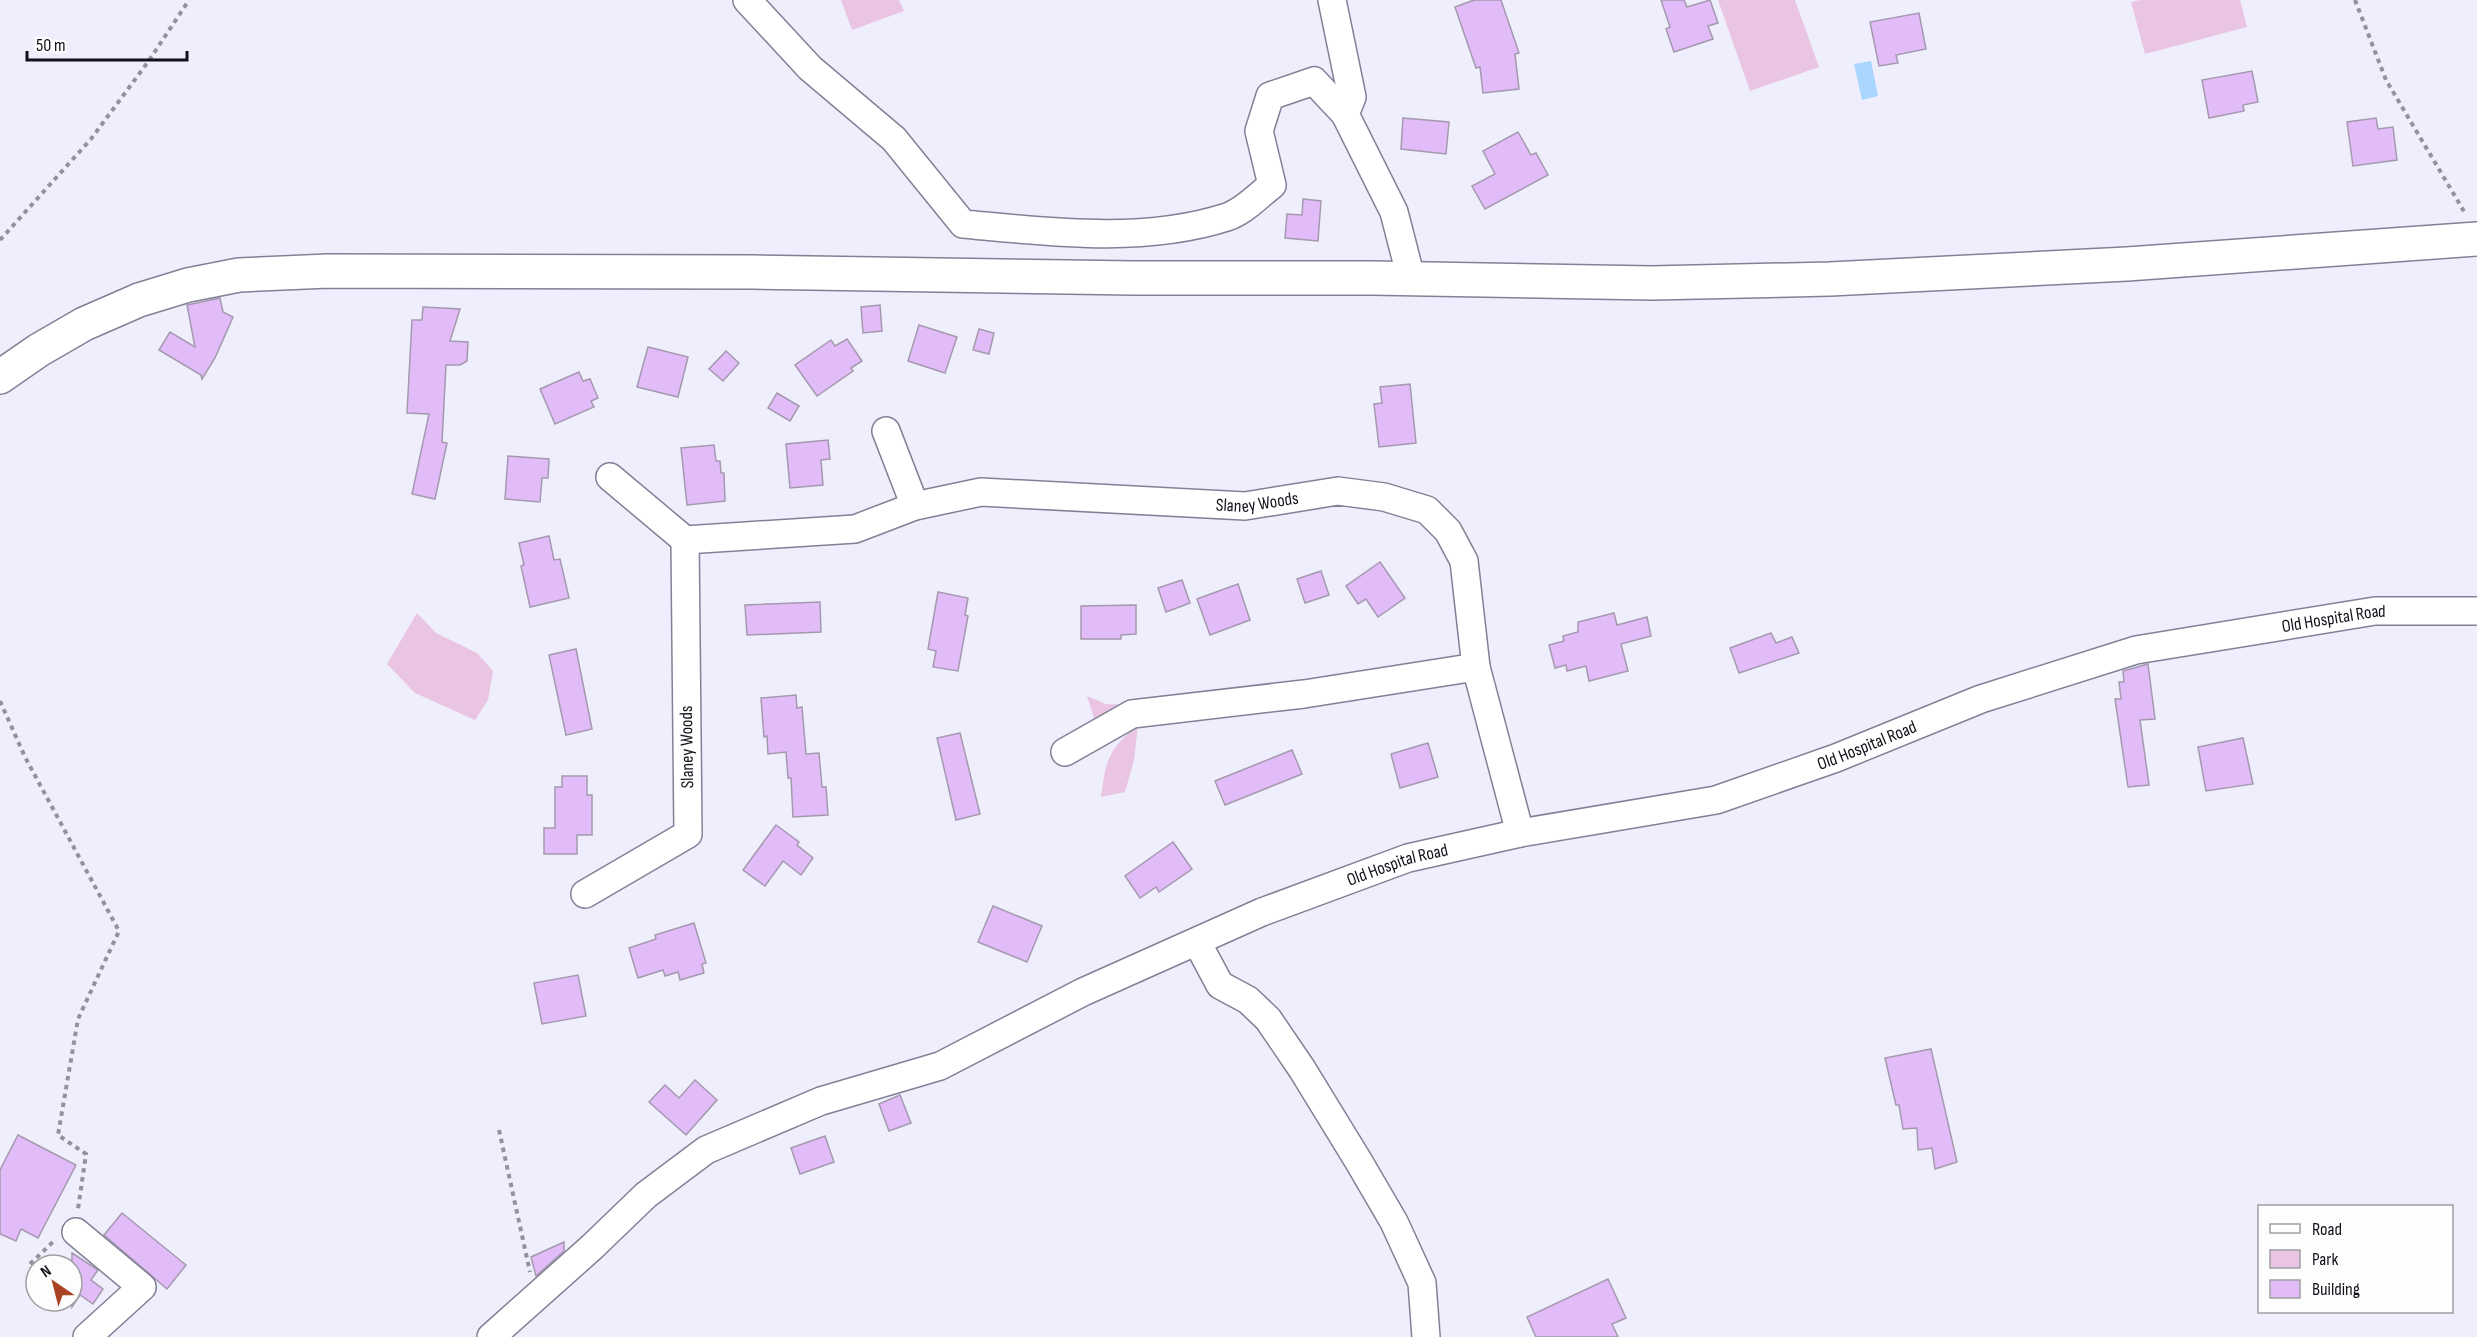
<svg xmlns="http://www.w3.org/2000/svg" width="2477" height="1337" font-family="'Sofia Sans Condensed',sans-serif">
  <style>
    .green { fill: #e9c5e2 }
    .water { fill: #aad5fe }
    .building { fill: #e1bcf9; stroke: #a599ae; stroke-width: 1.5 }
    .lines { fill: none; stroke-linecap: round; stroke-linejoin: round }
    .minor-casing { stroke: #828096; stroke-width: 30 }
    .major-casing { stroke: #828096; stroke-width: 36 }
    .path { stroke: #92919d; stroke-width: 4; stroke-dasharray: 4.5 4.5; stroke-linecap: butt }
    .minor { stroke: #fff; stroke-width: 27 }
    .major { stroke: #fff; stroke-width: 33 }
    .labels { text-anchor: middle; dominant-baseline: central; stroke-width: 4.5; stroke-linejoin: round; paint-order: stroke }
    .street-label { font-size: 18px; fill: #121119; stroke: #fdfdfd }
  </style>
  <rect width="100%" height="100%" fill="#efeefd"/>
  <!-- green -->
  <g class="green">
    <path d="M841 0H899L904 11 852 30Z"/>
    <path d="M1718 0H1795L1819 67 1750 91Z"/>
    <path d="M2140 0H2240L2247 27 2145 54 2131 2Z"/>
    <path d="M417 613 436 633 477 653 493 671 488 700 475 720 415 693 387 664Z"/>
    <path d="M1087 696 1106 704 1132 705 1100 722 1094 718Z"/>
    <path d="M1138 725 1134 760 1125 792 1101 797C1106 759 1108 750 1138 725Z"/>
  </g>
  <!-- water -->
  <path class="water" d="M1871 61 1878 96 1862 100 1854 64Z"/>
  <!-- building -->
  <g class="building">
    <path d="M1474 0H1501L1519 53 1515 54 1519 89 1483 93 1480 67 1476 68 1455 7Z"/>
    <path d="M1661 0H1684L1687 7 1710 0 1718 23 1708 26 1713 39 1674 52 1666 29 1670 27Z"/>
    <path d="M1919 13 1926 49 1896 55 1898 63 1879 66 1870 22Z"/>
    <path d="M2252 71 2258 102 2243 105 2244 111 2209 118 2202 80Z"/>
    <path d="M1403 118 1449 122 1446 154 1401 149Z"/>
    <path d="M2376 118 2378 129 2393 127 2397 160 2353 166 2347 122Z"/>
    <path d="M1518 132 1531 155 1536 153 1548 175 1485 209 1472 186 1495 174 1483 151Z"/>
    <path d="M1303 199 1321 201 1318 241 1285 238 1287 214 1302 215Z"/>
    <path d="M220 298 223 312 233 317 215 358 202 379 201 375 159 350 170 332 195 347 187 305Z"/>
    <path d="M880 305 882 331 863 333 861 307Z"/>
    <path d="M423 307 460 309 450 341 468 342 467 361 460 365H446L442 442 447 443 435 499 412 494 429 414 407 413 412 320H422Z"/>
    <path d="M919 325 957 337 945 373 908 361Z"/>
    <path d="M979 329 994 333 989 354 973 350Z"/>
    <path d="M847 339 862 361 851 368 853 371 817 396 795 365 831 340 835 346Z"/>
    <path d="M648 347 688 357 678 397 637 387Z"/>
    <path d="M726 351 739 363 723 381 709 369Z"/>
    <path d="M579 372 583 381 590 379 598 398 591 401 594 407 555 424 540 389Z"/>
    <path d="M1410 384 1416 443 1379 447 1374 404 1382 403 1380 387Z"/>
    <path d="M777 393 799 406 790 421 768 408Z"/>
    <path d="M828 440 830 459 821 460 823 485 790 488 786 444Z"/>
    <path d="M714 445 716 461H720L721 473H724L725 501 687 505 681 448Z"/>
    <path d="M508 456 549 459 548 478H542L540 502 505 499Z"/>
    <path d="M549 536 554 560 560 559 569 598 530 607 521 566 524 565 519 543Z"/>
    <path d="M1380 562 1405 598 1378 617 1366 599 1358 604 1346 586Z"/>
    <path d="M1321 571 1329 595 1305 603 1297 579Z"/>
    <path d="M1182 580 1190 603 1166 612 1158 588Z"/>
    <path d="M1238 584 1250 620 1210 635 1197 599Z"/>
    <path d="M938 592 968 598 965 615 968 616 958 671 933 667 936 651 928 649Z"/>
    <path d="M820 602 821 632 747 635 745 605Z"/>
    <path d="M1136 605V634L1121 635V639H1081V606Z"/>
    <path d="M1614 613 1617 625 1647 617 1651 636 1621 644 1628 671 1589 681 1586 666 1567 671 1566 665 1555 668 1549 645 1564 641 1563 636 1578 632V622Z"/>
    <path d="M1771 633 1776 643 1792 637 1799 653 1739 673 1730 648Z"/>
    <path d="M576 649 592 729 566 735 549 655Z"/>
    <path d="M2148 664 2155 719 2140 720 2149 785 2128 787 2115 699H2121L2119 682H2124L2123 671Z"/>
    <path d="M796 695 797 708 802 707 806 754 819 753 822 787H826L828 815 793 817 791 778H788L786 752 768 754 767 736 764 737 761 698Z"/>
    <path d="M960 733 980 814 956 820 937 738Z"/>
    <path d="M2243 738 2253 784 2206 791 2198 747Z"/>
    <path d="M1428 743 1438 777 1400 788 1391 754Z"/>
    <path d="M1292 750 1302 774 1225 805 1215 781Z"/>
    <path d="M562 776H587V795H592V835H577V854H544V828H555V787H562Z"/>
    <path d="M776 825 799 842 797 845 813 858 801 875 783 861 765 886 743 870Z"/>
    <path d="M1173 842 1192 869 1159 892 1156 887 1140 898 1125 876Z"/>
    <path d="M993 906 1042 926 1027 962 978 942Z"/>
    <path d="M694 923 706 963 702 964 704 973 680 980 678 972 665 976 663 970 638 978 629 948 656 939 655 935Z"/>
    <path d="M578 975 586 1016 542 1024 534 983Z"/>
    <path d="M1931 1049 1957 1162 1935 1169 1932 1148 1918 1150 1917 1128 1903 1129 1899 1105H1896L1885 1058Z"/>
    <path d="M695 1080 717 1100 686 1135 649 1102 665 1085 679 1098Z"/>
    <path d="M900 1095 911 1123 889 1131 879 1104Z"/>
    <path d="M18 1135 76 1165 38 1238 21 1229 16 1241 0 1234V1170Z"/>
    <path d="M825 1136 834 1162 800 1174 791 1148Z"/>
    <path d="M122 1213 186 1265 167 1289 104 1235Z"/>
    <path d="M564 1242V1251L536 1276 531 1257Z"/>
    <path d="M72 1253 98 1270 91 1280 103 1289 93 1304 80 1295 72 1307Z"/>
    <path d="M1608 1279 1626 1318 1612 1324 1618 1337H1536L1527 1317Z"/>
  </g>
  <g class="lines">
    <defs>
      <g id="minor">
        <path d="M747 0 810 68 894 139 963 224C1050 232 1143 244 1227 217 1243 212 1259 195 1272 185L1259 131 1270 96 1314 81 1345 114 1394 212 1411 278"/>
        <path d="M1332 0 1352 97 1345 114"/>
        <path d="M886 431 915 506"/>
        <path d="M610 477 685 540"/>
        <path d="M1065 752 1132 714 1304 694 1476 667"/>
        <path id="s1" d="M585 894 688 834 685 540 855 529 915 506 981 492 1245 506 1338 491 1384 497 1427 510 1448 531 1464 561 1476 667 1520 833"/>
        <path d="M1197 942 1220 985 1248 1000 1268 1019 1302 1069 1359 1162 1394 1222 1422 1283 1426 1337"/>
        <path d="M76 1232 142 1287 87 1337"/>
        <path id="s2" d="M491 1337 592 1247 646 1195 706 1150 821 1101 940 1066 1083 992 1262 912 1408 858 1520 833 1716 800 1836 758 1981 699 2136 650 2375 611H2477"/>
      </g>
      <path id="major" d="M0 377 39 350 84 324 139 300 188 285 239 275 328 271 753 272 1134 278H1372L1652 283 1830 279 2127 264 2477 239"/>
    </defs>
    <!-- minor casing -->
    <use href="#minor" class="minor-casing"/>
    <!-- major casing -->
    <use href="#major" class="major-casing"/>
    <!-- path -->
    <g class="path">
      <path d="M2355 0 2386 80 2465 213"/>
      <path d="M0 240 91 139 148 62 189 0"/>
      <path d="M0 701 25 757 119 931 78 1019 58 1135 86 1154 78 1209"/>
      <path d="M499 1130 530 1272"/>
      <path d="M30 1264 56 1239"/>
    </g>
    <!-- minor -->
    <use href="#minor" class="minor"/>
    <!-- major -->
    <use href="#major" class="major"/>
  </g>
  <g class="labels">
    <!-- street labels -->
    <g class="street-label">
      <text stroke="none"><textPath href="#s1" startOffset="992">Slaney Woods</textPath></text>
      <text stroke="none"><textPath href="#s2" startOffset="2007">Old Hospital Road</textPath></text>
      <text stroke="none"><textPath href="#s2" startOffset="1521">Old Hospital Road</textPath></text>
      <text transform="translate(687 747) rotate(-91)">Slaney Woods</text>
      <text stroke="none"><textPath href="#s2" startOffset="1035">Old Hospital Road</textPath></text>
    </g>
  </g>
  <!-- legend -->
  <rect x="2258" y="1205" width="195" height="108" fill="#fdfdfd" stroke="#9f9fa2" stroke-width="1.5"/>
  <rect x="2270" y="1224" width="30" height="9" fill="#ffffff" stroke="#9f9fa2" stroke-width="1.5"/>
  <text x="2312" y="1235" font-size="18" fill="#121119">Road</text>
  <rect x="2270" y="1250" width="30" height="18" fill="#e9c5e2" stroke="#9f9fa2" stroke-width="1.5"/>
  <text x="2312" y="1265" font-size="18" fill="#121119">Park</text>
  <rect x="2270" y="1280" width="30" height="18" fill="#e1bcf9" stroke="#9f9fa2" stroke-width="1.5"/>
  <text x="2312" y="1295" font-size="18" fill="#121119">Building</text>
  <!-- north arrow -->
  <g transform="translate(54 1283) rotate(325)"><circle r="28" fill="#fdfdfd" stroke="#9f9fa2" stroke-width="1.5"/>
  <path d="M0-4.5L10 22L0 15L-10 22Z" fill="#aa4223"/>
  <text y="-9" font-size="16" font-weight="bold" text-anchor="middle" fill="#121119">N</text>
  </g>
  <!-- scale -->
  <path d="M27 51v9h160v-9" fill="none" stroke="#121119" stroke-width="3"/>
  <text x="36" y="51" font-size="18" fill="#121119" stroke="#fdfdfd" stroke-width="4.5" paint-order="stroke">50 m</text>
</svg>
